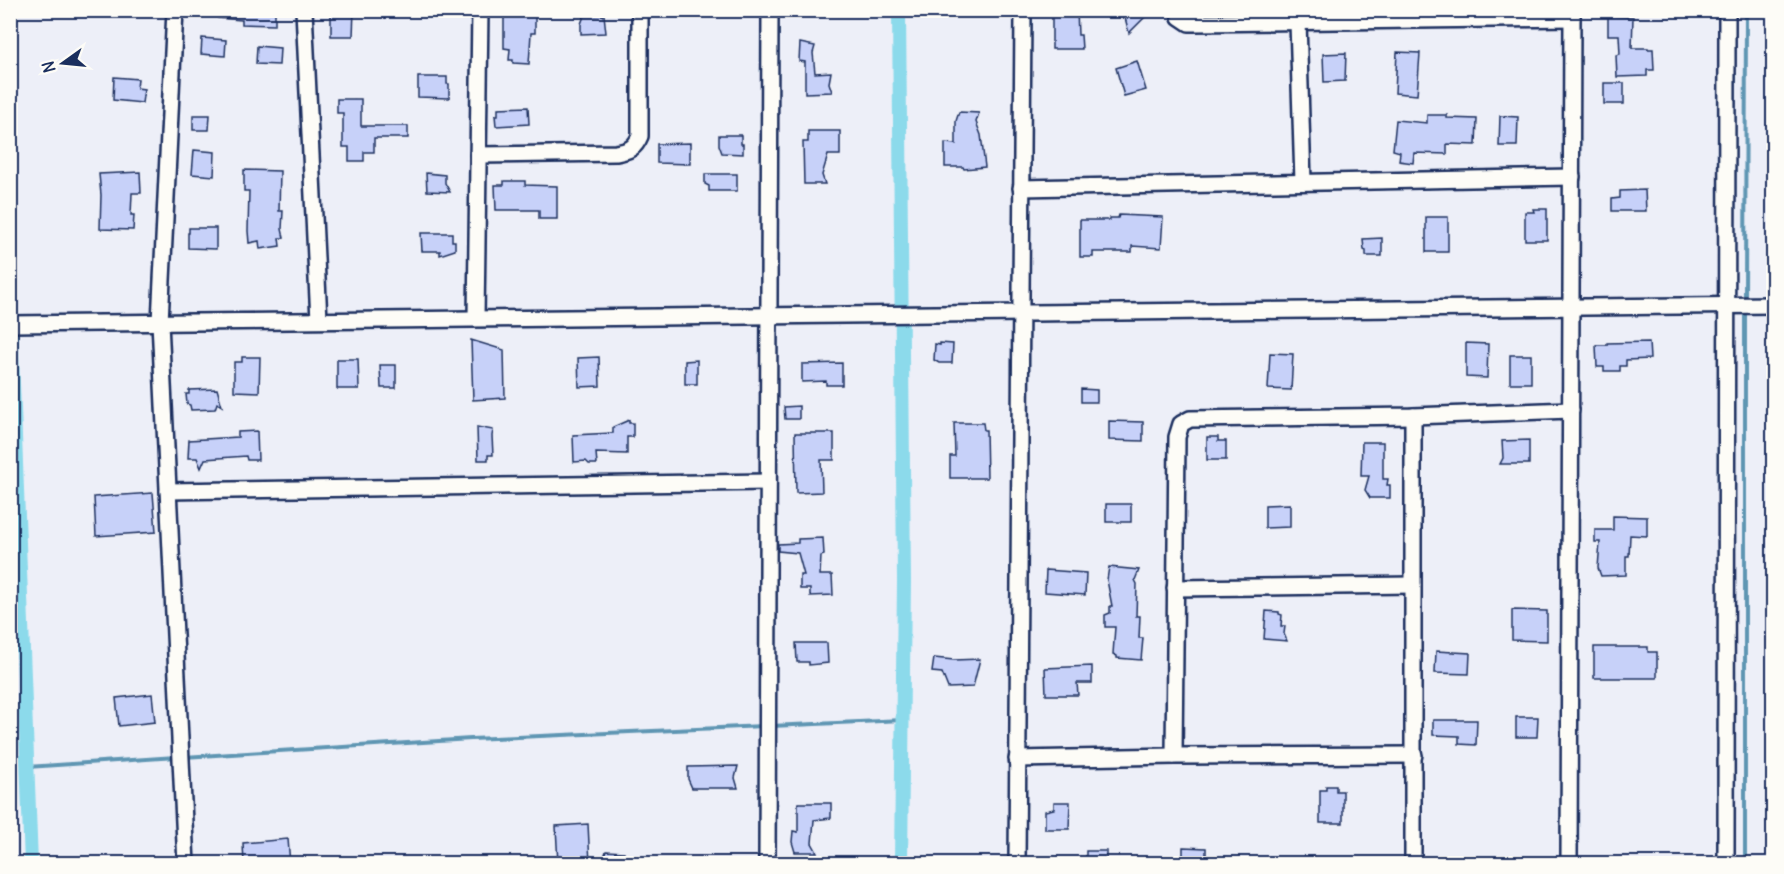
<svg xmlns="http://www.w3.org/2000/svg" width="1784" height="874" font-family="Delius,sans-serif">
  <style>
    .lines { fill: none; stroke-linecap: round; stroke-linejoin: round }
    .stream { stroke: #5f96b3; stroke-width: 4 }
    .canal { stroke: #8cdaeb; stroke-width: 14 }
    .building { fill: #c7d1f9; stroke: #1b2f5e; stroke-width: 1.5 }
    .street-casing { stroke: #1b2f5e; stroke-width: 20 }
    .street { stroke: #fdfcf7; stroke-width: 15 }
  </style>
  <rect width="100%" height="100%" fill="#edeff8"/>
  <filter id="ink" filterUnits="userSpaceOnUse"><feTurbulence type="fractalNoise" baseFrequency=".0167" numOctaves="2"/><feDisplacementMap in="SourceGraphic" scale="12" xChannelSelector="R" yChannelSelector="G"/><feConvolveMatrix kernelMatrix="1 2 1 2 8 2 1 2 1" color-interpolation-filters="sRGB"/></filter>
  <g filter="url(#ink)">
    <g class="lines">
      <!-- stream -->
      <g class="stream">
        <path d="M1745 301 1746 10"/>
        <path d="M1745 308V864"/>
        <path d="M771 726 903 720"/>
        <path d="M184 757 471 739 764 726"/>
        <path d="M27 767 176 757"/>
      </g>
      <!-- canal -->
      <g class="canal">
        <path d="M899 10 904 581 901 864"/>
        <path d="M10 302 31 864"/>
      </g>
    </g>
    <!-- building -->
    <g class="building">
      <path d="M219 10 275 11V25L242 24V20L218 18Z"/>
      <path d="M331 10H354L353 36H331Z"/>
      <path d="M1052 10H1077L1078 35H1081L1082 49H1052Z"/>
      <path d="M1123 10H1152L1129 33Z"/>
      <path d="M504 14H535V33H531L529 64 513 63V60H509L510 49 504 48Z"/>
      <path d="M604 15 606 33 581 34V24L584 16Z"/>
      <path d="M1608 16 1633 17 1632 48H1648V49H1653L1654 70H1647V76L1617 77 1616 55 1620 54 1619 35H1608Z"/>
      <path d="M202 38 226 40 225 56 201 54Z"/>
      <path d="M800 43 815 46 813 53 815 73 831 72 829 83 832 92 805 93V62L799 61Z"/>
      <path d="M257 46 280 48 279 65 256 64Z"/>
      <path d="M1397 52 1420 53 1417 95 1395 93Z"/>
      <path d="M1346 53 1345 81 1324 82 1323 54Z"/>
      <path d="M1137 61 1146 90 1124 96 1116 68Z"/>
      <path d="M114 77 138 79 137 88 144 89 142 103 113 100Z"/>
      <path d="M418 77H447V84H449V98L418 97Z"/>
      <rect x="1604" y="83" width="20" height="21"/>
      <path d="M337 99H361V126H408V138H374V152H364V161H349V147H343V113H337Z"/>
      <path d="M528 107 529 124 496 126 495 115H498V108Z"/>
      <path d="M959 112 979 113 976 122 981 135 985 167 964 169 963 167H945V143L956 144V121Z"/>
      <path d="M193 115H210L209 130H193Z"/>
      <path d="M1427 115H1447V118L1477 119 1476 145 1447 144V154L1414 153 1413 163 1399 161 1400 152 1393 150 1396 120 1427 123Z"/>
      <path d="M1500 116 1518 117 1517 146H1499Z"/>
      <path d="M808 131H840V155H828L822 175 825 184H804L803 142H808Z"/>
      <path d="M719 135H741V144H743V154L722 153 719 145Z"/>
      <path d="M690 143V164L657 163V144Z"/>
      <path d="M194 150 215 152 214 176 192 174Z"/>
      <path d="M244 170 280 171 279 211H283L282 229 284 238H279L280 246 260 249 259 241 249 243 248 231 249 191H244Z"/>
      <path d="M140 172 141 193H132L131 215H134L133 230 100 229 101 195 99 174Z"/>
      <path d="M426 173 445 175V183L450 192 427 191Z"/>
      <path d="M705 174H737V191H709V186L705 184Z"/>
      <path d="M504 181H525V185L557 186V219H539V210H496L495 185H504Z"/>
      <path d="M1645 190 1646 211H1612V199L1620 198V191Z"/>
      <path d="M1533 209H1547V240H1525V212H1534Z"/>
      <path d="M1119 215 1163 217 1161 248 1132 246V252H1093V257H1080V220H1110V218H1118Z"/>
      <rect x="1426" y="217" width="22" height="35"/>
      <path d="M189 228H216V249L188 248V233H189Z"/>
      <path d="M421 233H452V241H455V250L440 255V251H422Z"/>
      <path d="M1382 238V256H1366V251L1364 250 1363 239Z"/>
      <path d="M471 340 504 350 505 398 473 400Z"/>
      <path d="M1649 342 1650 359 1626 360V366H1620V371H1604V367H1597L1596 345H1607V343Z"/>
      <path d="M940 343 953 344 952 363H939L934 360 935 344 940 345Z"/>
      <path d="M1466 343 1488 344 1487 378 1466 377Z"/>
      <path d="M1270 353 1293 354 1291 390 1268 389Z"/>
      <rect x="1510" y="355" width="21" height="28"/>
      <path d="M242 357H260L259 392 234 391V362H242Z"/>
      <path d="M599 357 600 386 579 387 578 358Z"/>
      <path d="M337 359H358L359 389H337Z"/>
      <path d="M697 360V384H685V361Z"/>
      <path d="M842 363V385H826V381L802 382V364Z"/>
      <path d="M380 365H396V388H381Z"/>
      <path d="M217 389 222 406 217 403 215 409 191 410 190 405 187 404 186 394H189V390Z"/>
      <path d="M1081 389 1097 390V402H1081Z"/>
      <path d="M799 406V419H785L784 407Z"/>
      <path d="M629 420V423H633V437H627V454L596 453 597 464H589L586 461 574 462 573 435 613 433V427Z"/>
      <path d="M1109 421 1143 422V441L1109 440Z"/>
      <path d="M954 423H983L984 430H986L987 478H950V456H955Z"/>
      <path d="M477 427 493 430 492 436 493 455H488V460H478Z"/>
      <path d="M257 431 258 460H247L246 456 205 459 201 468 197 458H188L189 440 238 437V432Z"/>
      <path d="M795 433H834V460H821L822 492 796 493Z"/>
      <path d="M1207 437H1218V441H1226V460H1207Z"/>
      <path d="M1529 440V464H1500L1503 458 1502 441Z"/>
      <path d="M1362 442H1383V479H1388L1387 485H1390V498H1370L1365 490 1369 476H1361Z"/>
      <path d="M153 493 156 532 96 536 94 497Z"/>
      <rect x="1106" y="504" width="25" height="18"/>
      <path d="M1290 504V527L1265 528V505Z"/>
      <path d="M1613 516 1647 517V536L1630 535 1629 556H1626V575L1601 576 1598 568 1600 542H1595V530H1613Z"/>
      <path d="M823 538 824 555 821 556 820 575H832L833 595 810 596V589H800V575H804L798 553 778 551V544L798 543V539Z"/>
      <path d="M1109 567 1139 570 1135 580 1137 584 1136 616H1140L1139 638H1143L1141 660 1117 658V656L1113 654 1115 627H1105V615L1110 613V606H1112L1107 580Z"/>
      <path d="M1046 570 1086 573 1085 595 1045 592Z"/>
      <path d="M1512 610 1547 611V641L1512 640Z"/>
      <path d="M1266 611 1279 612V614L1282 615 1281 626H1285L1284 634 1287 641 1264 639Z"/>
      <path d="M796 643H827L828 663 809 665V662H797Z"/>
      <path d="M1594 647H1648V652H1657V678H1594Z"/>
      <path d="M1436 651 1470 653 1469 674 1435 673Z"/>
      <path d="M934 658 954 660 980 659 973 687 948 688 942 673 932 672Z"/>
      <path d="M1092 666V683H1077L1078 695H1046L1045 668Z"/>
      <path d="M152 694 155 722 119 726 116 698Z"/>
      <path d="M1516 717H1538L1537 737H1516Z"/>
      <path d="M1433 720H1477L1476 745 1459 744V736L1433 735Z"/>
      <path d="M738 766 735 778 738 788H692L688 779V767Z"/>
      <path d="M1326 786H1336V791H1343V823H1320V790H1326Z"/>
      <path d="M1054 802H1070L1069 829H1045V811L1054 809Z"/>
      <path d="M798 803H831V818L814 820 812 843 817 852H795L792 842 793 831 798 832Z"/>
      <path d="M588 824 590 864H558L556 826Z"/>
      <path d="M288 839 290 864H244L243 843Z"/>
      <path d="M1183 847 1206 848V864H1183Z"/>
      <path d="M606 851 624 852V864H602Z"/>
      <rect x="1086" y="851" width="20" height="13"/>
    </g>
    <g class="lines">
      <defs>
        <g id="street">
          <path d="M175 10 160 322 186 864"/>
          <path d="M304 10 319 320"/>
          <path d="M1180 10V17L1189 23H1195L1572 18"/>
          <path d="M1298 22 1303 182"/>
          <path d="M478 155 616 153C629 151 635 148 640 136V10"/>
          <path d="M1021 188 1572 177"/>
          <path d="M476 318 480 10"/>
          <path d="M10 324 1774 305"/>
          <path d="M1413 416V864"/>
          <path d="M168 491 768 482"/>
          <path d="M1175 588 1413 585"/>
          <path d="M1174 756 1177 437 1181 424 1190 419 1413 416 1571 410"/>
          <path d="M1017 759 1174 756 1414 755"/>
          <path d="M767 864 770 10"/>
          <path d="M1017 864 1023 10"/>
          <path d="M1569 864 1572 10"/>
          <path d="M1726 864 1727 10"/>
        </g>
      </defs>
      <!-- street casing -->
      <use href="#street" class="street-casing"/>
      <!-- street -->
      <use href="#street" class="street"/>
    </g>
  </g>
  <!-- margin -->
  <rect width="1784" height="874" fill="none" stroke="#fdfcf7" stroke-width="36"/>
  <rect x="18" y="18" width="1748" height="838" fill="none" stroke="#1b2f5e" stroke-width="2" filter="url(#ink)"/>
  <!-- north arrow -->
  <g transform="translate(63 63) rotate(255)" stroke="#fdfcf7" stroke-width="4.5" paint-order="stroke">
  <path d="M0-4.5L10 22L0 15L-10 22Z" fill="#1b2f5e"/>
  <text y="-9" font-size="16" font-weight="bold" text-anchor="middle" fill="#1b2f5e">N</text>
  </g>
</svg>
